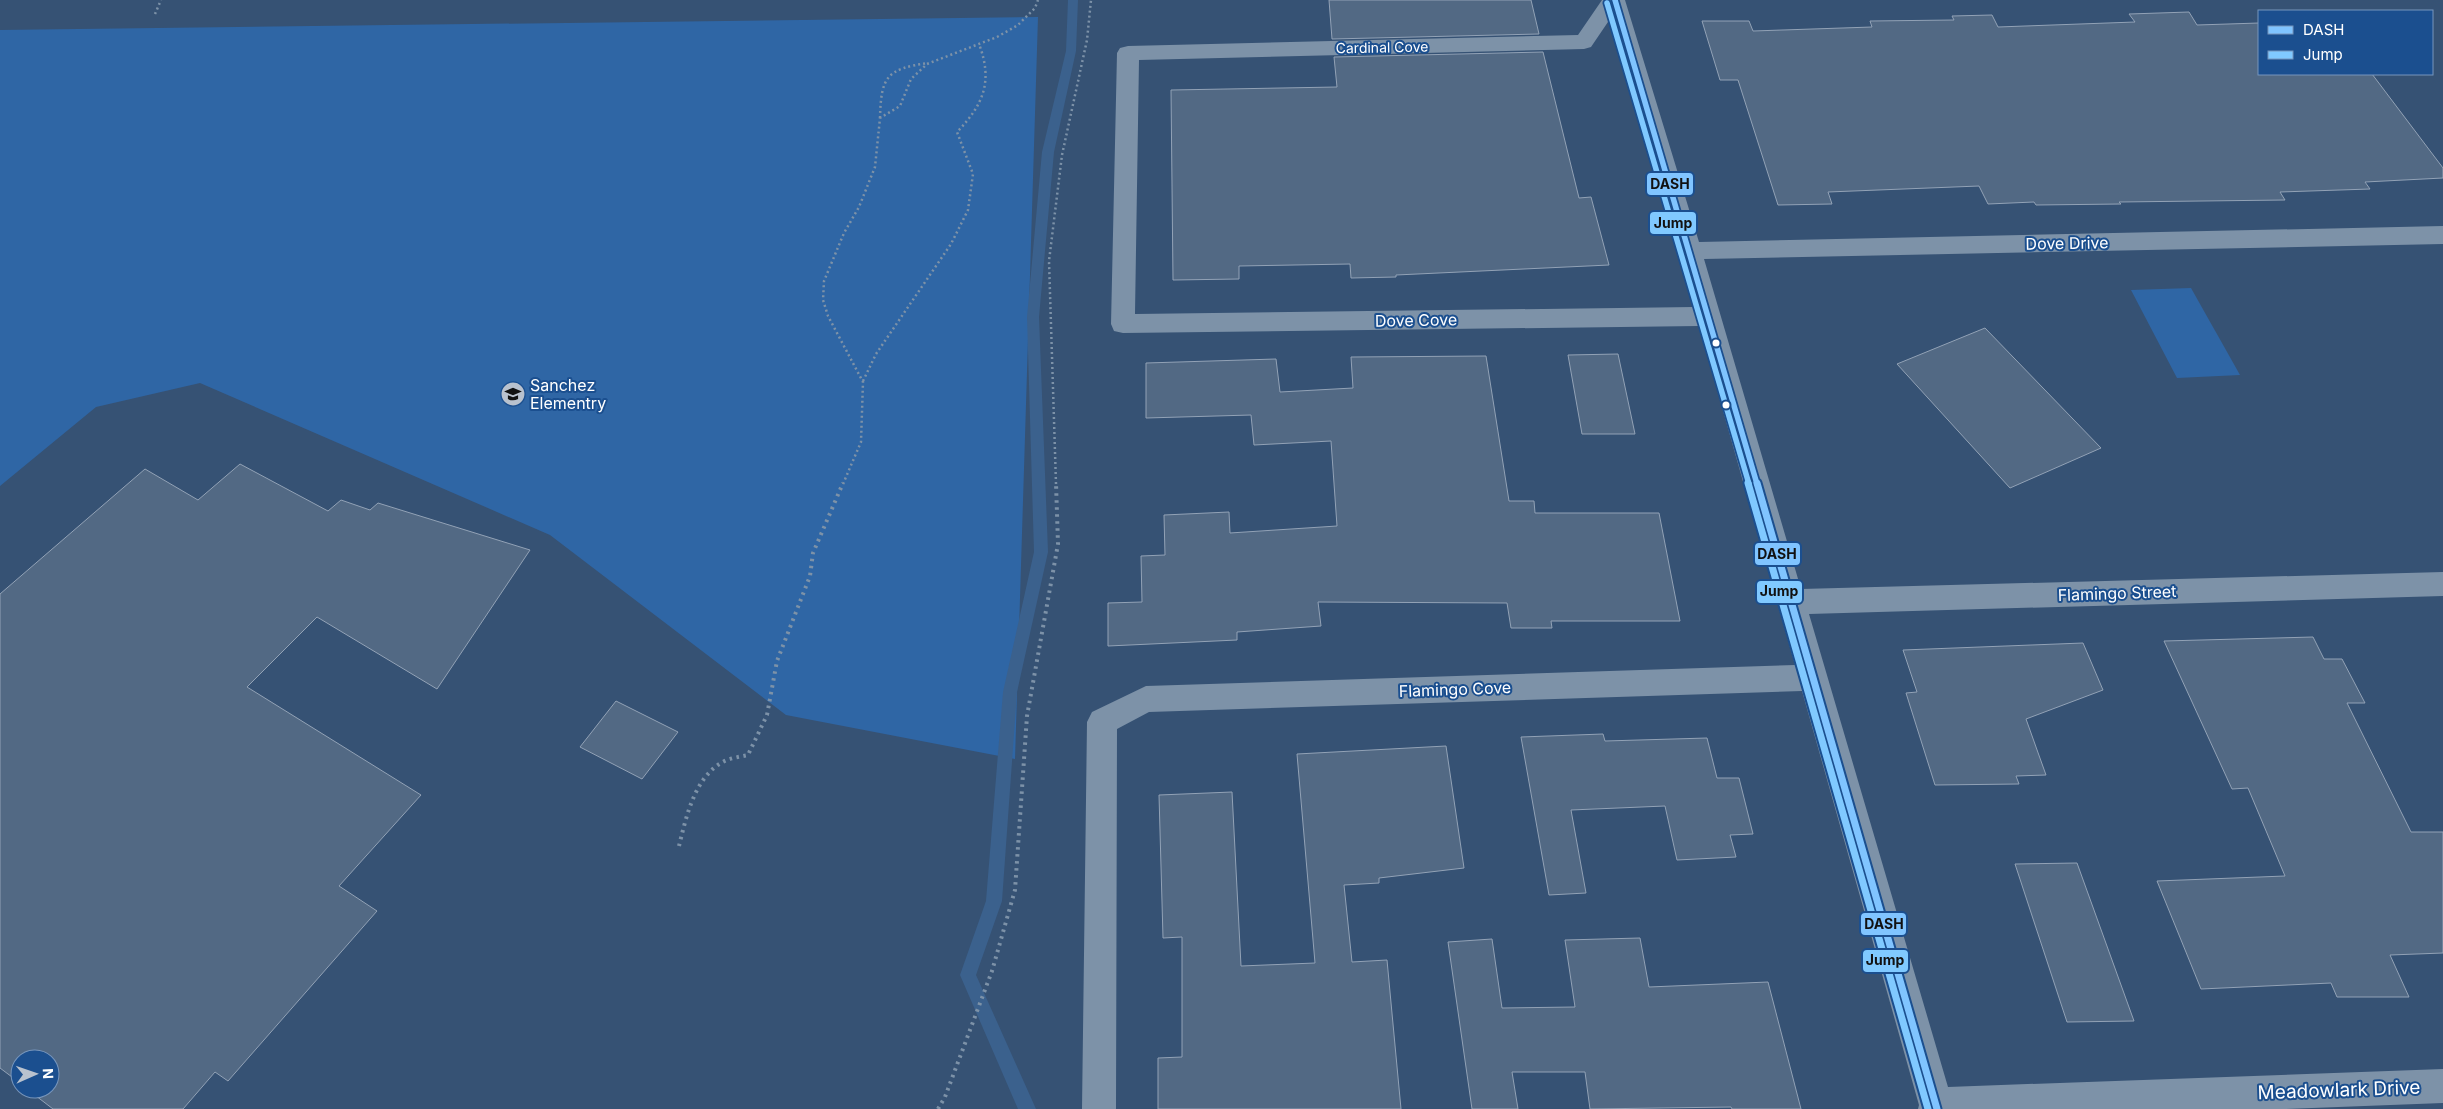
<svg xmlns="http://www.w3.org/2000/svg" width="2443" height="1109" font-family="Inter,sans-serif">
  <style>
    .green { fill: #2f66a5 }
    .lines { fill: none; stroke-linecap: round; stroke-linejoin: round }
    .stream { fill: #3b618d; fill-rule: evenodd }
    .building { fill: #526984; stroke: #92a2b6 }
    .path-far1 { stroke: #7d92a8; stroke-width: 2.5; stroke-dasharray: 2 3; stroke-linecap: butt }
    .path { stroke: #7d92a8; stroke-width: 4; stroke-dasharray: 2.5 4.5; stroke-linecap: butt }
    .street { fill: #7d92a8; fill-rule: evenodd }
    .bus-1-far1-casing { stroke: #1b4f8f; stroke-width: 9 }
    .bus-1-casing { stroke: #1b4f8f; stroke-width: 11 }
    .bus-2-far1-casing { stroke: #1b4f8f; stroke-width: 9 }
    .bus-2-casing { stroke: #1b4f8f; stroke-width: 11 }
    .bus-1-far1 { stroke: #80c4ff; stroke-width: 5.5 }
    .bus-1 { stroke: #80c4ff; stroke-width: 7 }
    .bus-2-far1 { stroke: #80c9ff; stroke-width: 5.5 }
    .bus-2 { stroke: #80c9ff; stroke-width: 7 }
    .bus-dot { fill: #fff; stroke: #1b4f8f; stroke-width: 2 }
    .labels { text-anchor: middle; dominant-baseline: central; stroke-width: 4; stroke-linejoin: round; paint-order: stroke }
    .far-street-label { font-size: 14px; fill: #fff; stroke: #1b4f8f }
    .street-label { font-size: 16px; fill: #fff; stroke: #1b4f8f }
    .poi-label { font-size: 16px; fill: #fff; stroke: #1b4f8f; text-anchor: start }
    .near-street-label { font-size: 19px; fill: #fff; stroke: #1b4f8f }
    .line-badge { stroke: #1b4f8f; stroke-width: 2 }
    .pale-badge-label { font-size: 14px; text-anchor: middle; font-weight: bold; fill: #111 }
  </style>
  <rect width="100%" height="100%" fill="#365274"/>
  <!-- green -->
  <g class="green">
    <path d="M1038 17 1015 759 786 715 550 535 200 383 96 407 0 486V30Z"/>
    <path d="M2191 288 2240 375 2177 378 2131 290Z"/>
  </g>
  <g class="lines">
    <!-- stream -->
    <path class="stream" d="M1068 0H1078L1076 51 1054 152 1039 317 1048 552 1017 692 1002 901 976 975 1036 1109H1018L960 975 986 901 1003 692 1034 552 1027 317 1042 152 1066 51Z"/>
  </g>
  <!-- building -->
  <g class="building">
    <path d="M1329 0H1531L1539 34 1332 39Z"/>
    <path d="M2189 12 2197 25 2259 23V74H2372L2443 168V178L2365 182 2370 189 2280 192 2285 200 2119 202 2121 204 2036 205 2034 202 1988 204 1979 186 1828 192 1832 204 1778 205 1738 80H1720L1702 21H1749L1753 31 1872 27 1870 21 1954 20 1952 16 1992 15 1998 27 2135 22 2129 14Z"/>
    <path d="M1543 52 1579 198 1591 197 1609 265 1396 275V277L1351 278 1350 264 1239 266V279L1173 280 1171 90 1337 87 1334 57Z"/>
    <path d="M1985 328 2101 448 2010 488 1897 364Z"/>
    <path d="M1618 354 1635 434H1582L1568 355Z"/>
    <path d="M1486 356 1509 501H1534L1535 513H1659L1680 621H1551L1552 628H1511L1507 603 1318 602 1321 626 1237 632V640L1108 646V603L1142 602 1141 556 1165 555 1164 515 1229 512 1230 533 1337 526 1331 441 1254 445 1251 415 1146 418V363L1276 359 1280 392 1353 388 1351 357Z"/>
    <path d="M240 464 328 511 341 500 370 510 378 503 530 550 437 689 317 617 247 687 421 795 339 886 377 911 228 1081 215 1072 183 1109H53L27 1089H50V1059H20V1083L0 1068V594L145 469 198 500Z"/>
    <path d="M2313 637 2324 659H2342L2365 703H2347L2411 832H2443V953L2390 955 2409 997H2337L2331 983 2201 989 2157 881 2285 876 2248 788 2232 789 2164 641Z"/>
    <path d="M2083 643 2103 690 2026 719 2046 775 2016 776 2019 784 1935 785 1906 693 1917 692 1903 650Z"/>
    <path d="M616 701 678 732 642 779 580 747Z"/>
    <path d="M1603 734 1605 741 1707 738 1717 778H1739L1753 834 1730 835 1736 857 1677 860 1665 806 1571 810 1586 893 1549 895 1521 737Z"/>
    <path d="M1446 746 1464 868 1379 878V883L1344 885 1352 962 1387 960 1401 1109H1158V1058L1182 1057V937L1163 938 1159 795 1232 792 1241 966 1315 963 1297 754Z"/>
    <path d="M2077 863 2134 1021 2067 1022 2015 864Z"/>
    <path d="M1640 938 1649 987 1768 982 1801 1109H1732L1731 1107 1590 1109 1585 1072H1512L1518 1109H1472L1448 942 1492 939 1502 1008 1575 1007 1565 940Z"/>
  </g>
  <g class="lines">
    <!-- path-far1 -->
    <g class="path-far1">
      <path d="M155 14 161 0"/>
      <path d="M880 118C881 76 887 69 928 63"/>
      <path d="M863 381 876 354 951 244 968 210 973 174 957 132C984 104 993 81 979 44"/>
      <path d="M843 484 861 442 863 382 828 316 823 300 824 281 844 233 859 207 875 167 880 118 900 106 911 79 927 64 997 37 1018 25 1035 8 1038 0"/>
      <path d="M1056 484 1049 261 1062 155 1087 40 1091 0"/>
    </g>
    <!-- path -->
    <g class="path">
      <path d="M679 846C686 818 694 779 721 763 729 758 739 757 748 755L767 715 777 661 810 576 813 553 843 483"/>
      <path d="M938 1109 945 1097 992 971 1015 890 1027 716 1058 544 1056 483"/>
    </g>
    <!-- street -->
    <path class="street" d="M1602 0H1625L1699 242 2443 226V244L1704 259 1801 589 2443 572V596L1809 614 1948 1087 2443 1069V1103L2285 1109H1918L1919 1105 1802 691 1149 712 1117 729 1116 1109H1082L1087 722 1092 712 1146 686 1795 665 1699 326 1123 333 1114 331 1111 324 1117 53 1120 48 1128 46 1578 35ZM1610 19 1694 307 1135 314 1139 60 1584 49 1591 47Z"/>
    <defs>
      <path id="bus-1-far1" d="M1615 0 1757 484"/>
      <path id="bus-1" d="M1757 483 1937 1109"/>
      <path id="bus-2-far1" d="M1607 3 1749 484"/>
      <path id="bus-2" d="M1748 483 1928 1109"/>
    </defs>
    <!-- bus-1-far1 casing -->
    <use href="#bus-1-far1" class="bus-1-far1-casing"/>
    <!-- bus-1 casing -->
    <use href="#bus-1" class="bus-1-casing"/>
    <!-- bus-2-far1 casing -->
    <use href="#bus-2-far1" class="bus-2-far1-casing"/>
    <!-- bus-2 casing -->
    <use href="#bus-2" class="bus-2-casing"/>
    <!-- bus-1-far1 -->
    <use href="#bus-1-far1" class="bus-1-far1"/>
    <!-- bus-1 -->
    <use href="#bus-1" class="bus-1"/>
    <!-- bus-2-far1 -->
    <use href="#bus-2-far1" class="bus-2-far1"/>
    <!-- bus-2 -->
    <use href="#bus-2" class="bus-2"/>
  </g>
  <!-- icons -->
  <defs>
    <symbol id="school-disc" viewBox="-11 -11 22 22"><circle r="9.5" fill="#b9c2ce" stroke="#1b4f8f"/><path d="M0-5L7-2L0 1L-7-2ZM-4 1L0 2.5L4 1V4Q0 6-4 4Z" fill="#111"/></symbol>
  </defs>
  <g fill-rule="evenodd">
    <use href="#school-disc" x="499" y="380" width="28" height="28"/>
  </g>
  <!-- markers -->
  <g class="bus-dot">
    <circle cx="1716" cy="343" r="4.5"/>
    <circle cx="1726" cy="405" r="4.5"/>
  </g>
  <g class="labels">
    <!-- far-street labels -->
    <g class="far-street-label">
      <text transform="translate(1382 47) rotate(-1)">Cardinal Cove</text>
    </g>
    <!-- street labels -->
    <g class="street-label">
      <text transform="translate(2067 243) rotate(-1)">Dove Drive</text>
      <text transform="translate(1416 320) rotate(-1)">Dove Cove</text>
      <text transform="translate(2117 593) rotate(-2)">Flamingo Street</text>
      <text transform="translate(1455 689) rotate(-2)">Flamingo Cove</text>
    </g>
    <!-- poi labels -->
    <g class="poi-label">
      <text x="530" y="385">Sanchez<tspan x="530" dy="18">Elementry</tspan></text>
    </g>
    <!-- near-street labels -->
    <g class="near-street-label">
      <text transform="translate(2339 1090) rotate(-2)">Meadowlark Drive</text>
    </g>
  </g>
  <g class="line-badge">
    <rect x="1646" y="172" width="48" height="24" rx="5" fill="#80c4ff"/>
    <rect x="1649" y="211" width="48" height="24" rx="5" fill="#80c9ff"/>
    <rect x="1754" y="542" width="47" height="24" rx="5" fill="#80c4ff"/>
    <rect x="1756" y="580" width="47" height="24" rx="5" fill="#80c9ff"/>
    <rect x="1860" y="912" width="47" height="24" rx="5" fill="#80c4ff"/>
    <rect x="1862" y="949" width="47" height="24" rx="5" fill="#80c9ff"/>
  </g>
  <g class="pale-badge-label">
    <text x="1670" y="189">DASH</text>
    <text x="1673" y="228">Jump</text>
    <text x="1777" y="559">DASH</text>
    <text x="1779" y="596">Jump</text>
    <text x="1884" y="929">DASH</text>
    <text x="1885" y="965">Jump</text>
  </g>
  <!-- legend -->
  <rect x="2258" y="10" width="175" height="65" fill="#1b4f8f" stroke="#7695bc"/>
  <rect x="2268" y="26" width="25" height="8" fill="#80c4ff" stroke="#7695bc"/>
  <text x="2303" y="35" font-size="15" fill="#ffffff">DASH</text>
  <rect x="2268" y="51" width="25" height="8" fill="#80c9ff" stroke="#7695bc"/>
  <text x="2303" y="60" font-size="15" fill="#ffffff">Jump</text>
  <!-- north arrow -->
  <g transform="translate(35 1074) rotate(88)"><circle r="24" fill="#1b4f8f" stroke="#7695bc"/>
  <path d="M0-4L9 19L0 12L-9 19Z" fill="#b9c2ce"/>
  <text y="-8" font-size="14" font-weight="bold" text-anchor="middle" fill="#ffffff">N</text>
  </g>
</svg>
